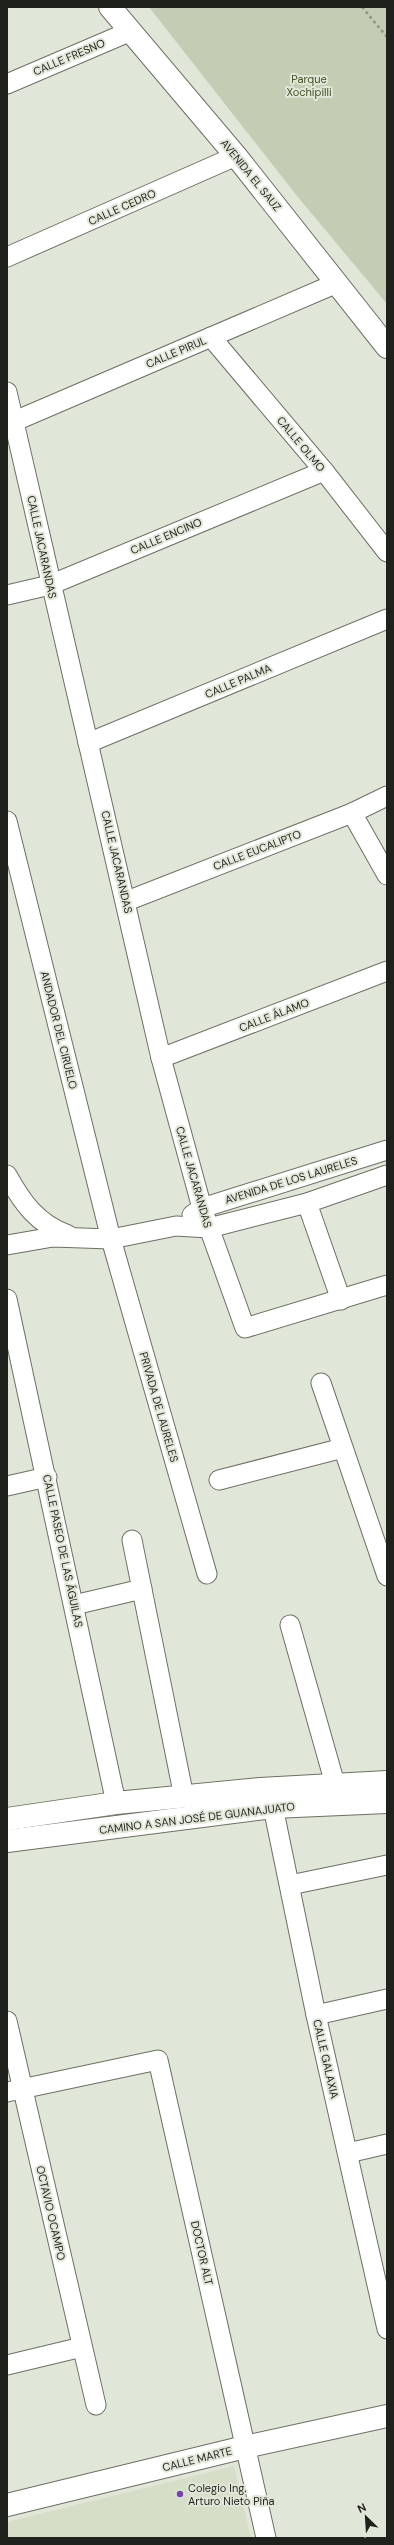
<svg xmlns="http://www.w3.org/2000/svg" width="394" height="2545" font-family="'DM Sans',sans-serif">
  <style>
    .built { fill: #d6dec8 }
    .green { fill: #c4cdb4 }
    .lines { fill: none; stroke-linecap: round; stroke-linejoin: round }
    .minor-casing { stroke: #6c7063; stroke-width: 21 }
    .major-casing { stroke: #6c7063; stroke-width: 24 }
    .path { stroke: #91958a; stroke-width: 2.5; stroke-dasharray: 3 3; stroke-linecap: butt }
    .minor { stroke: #fff; stroke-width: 19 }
    .major { stroke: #fff; stroke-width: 22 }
    .poi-dot { fill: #7b40b6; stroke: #e1e7d8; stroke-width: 1.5 }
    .labels { text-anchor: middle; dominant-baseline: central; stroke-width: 4; stroke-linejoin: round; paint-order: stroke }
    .street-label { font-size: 11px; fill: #1f211c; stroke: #e1e7d8 }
    .park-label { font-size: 11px; fill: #43511e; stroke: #e1e7d8 }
    .poi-label { font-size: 11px; fill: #1f211c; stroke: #e1e7d8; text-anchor: start }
  </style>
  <rect width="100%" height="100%" fill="#e1e7d8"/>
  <!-- built -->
  <path class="built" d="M234 2466 251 2538H7V2522Z"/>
  <!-- green -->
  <path class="green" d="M149 7H387V304L297 196Z"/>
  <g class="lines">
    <defs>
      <g id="minor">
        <path d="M7 84 131 31"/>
        <path d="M7 257 236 156"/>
        <path d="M211 337 324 471 387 552"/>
        <path d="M7 392 161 1058 202 1208 245 1328 387 1285"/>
        <path d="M15 421 337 283"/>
        <path d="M7 595 50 585 324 471"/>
        <path d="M88 743 387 619"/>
        <path d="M352 813 387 875"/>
        <path d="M7 821 111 1239 207 1574"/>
        <path d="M127 901 352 813 387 796"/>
        <path d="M161 1058 387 971"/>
        <path d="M7 1175C22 1202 37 1224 68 1235"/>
        <path d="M307 1203 341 1300"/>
        <path d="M192 1215 202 1208 387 1150"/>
        <path d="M7 1245 53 1237 111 1239 176 1226 209 1228 307 1203 387 1175"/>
        <path d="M7 1299 116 1803"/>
        <path d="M321 1383 387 1576"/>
        <path d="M219 1480 343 1448"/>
        <path d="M7 1486 47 1477"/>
        <path d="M132 1540 184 1797"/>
        <path d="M74 1605 142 1589"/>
        <path d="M290 1625 335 1784"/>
        <path d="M273 1792V1807L316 2015 387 2329"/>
        <path d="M290 1885 387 1865"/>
        <path d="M316 2015 387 1999"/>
        <path d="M7 2021 96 2405"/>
        <path d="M7 2092 158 2060 266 2538"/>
        <path d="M348 2153 387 2144"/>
        <path d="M7 2365 82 2347"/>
      </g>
      <g id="major">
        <path d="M110 7 236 156 387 347"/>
        <path d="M7 1819 116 1803 260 1789 387 1782"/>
        <path d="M7 1841 273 1807 387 1802"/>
        <path d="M7 2505 245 2447 387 2416"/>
      </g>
    </defs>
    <!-- minor casing -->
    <use href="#minor" class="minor-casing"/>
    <!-- major casing -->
    <use href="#major" class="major-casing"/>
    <!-- path -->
    <path class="path" d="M362 7 387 37"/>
    <!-- minor -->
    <use href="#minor" class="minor"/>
    <!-- major -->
    <use href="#major" class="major"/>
  </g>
  <!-- markers -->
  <circle class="poi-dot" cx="180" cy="2494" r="4"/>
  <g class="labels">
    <!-- street labels -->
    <g class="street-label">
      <text transform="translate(69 57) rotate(-23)">CALLE FRESNO</text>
      <text transform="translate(251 175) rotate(51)">AVENIDA EL SAUZ</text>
      <text transform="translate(122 207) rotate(-24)">CALLE CEDRO</text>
      <text transform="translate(176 352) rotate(-23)">CALLE PIRUL</text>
      <text transform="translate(301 444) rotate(50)">CALLE OLMO</text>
      <text transform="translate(166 536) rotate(-23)">CALLE ENCINO</text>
      <text transform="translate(42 547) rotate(78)">CALLE JACARANDAS</text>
      <text transform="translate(238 681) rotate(-23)">CALLE PALMA</text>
      <text transform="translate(257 850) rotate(-21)">CALLE EUCALIPTO</text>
      <text transform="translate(117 862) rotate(77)">CALLE JACARANDAS</text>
      <text transform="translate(274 1015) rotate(-21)">CALLE ÁLAMO</text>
      <text transform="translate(59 1030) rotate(76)">ANDADOR DEL CIRUELO</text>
      <text transform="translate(194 1177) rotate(74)">CALLE JACARANDAS</text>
      <text transform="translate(291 1180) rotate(-17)">AVENIDA DE LOS LAURELES</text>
      <text transform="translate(159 1407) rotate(74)">PRIVADA DE LAURELES</text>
      <text transform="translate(63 1551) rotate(78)">CALLE PASEO DE LAS ÁGUILAS</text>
      <text transform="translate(197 1818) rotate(-7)">CAMINO A SAN JOSÉ DE GUANAJUATO</text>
      <text transform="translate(326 2059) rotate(77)">CALLE GALAXIA</text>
      <text transform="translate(51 2213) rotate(77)">OCTAVIO OCAMPO</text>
      <text transform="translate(202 2253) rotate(77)">DOCTOR ALT</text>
      <text transform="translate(197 2459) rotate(-14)">CALLE MARTE</text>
    </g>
    <!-- park labels -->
    <g class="park-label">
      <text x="309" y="79">Parque<tspan x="309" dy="13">Xochipilli</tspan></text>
    </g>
    <!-- poi labels -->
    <g class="poi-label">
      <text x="188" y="2488">Colegio Ing.<tspan x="188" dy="13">Arturo Nieto Piña</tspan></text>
    </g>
  </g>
  <!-- border -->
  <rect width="394" height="2545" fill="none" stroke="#1f211c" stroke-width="16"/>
  <!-- north arrow -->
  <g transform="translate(366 2517) rotate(335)" stroke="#e1e7d8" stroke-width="3" paint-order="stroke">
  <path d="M0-3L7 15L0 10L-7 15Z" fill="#1f211c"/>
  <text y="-6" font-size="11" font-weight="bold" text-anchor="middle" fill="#1f211c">N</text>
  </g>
</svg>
